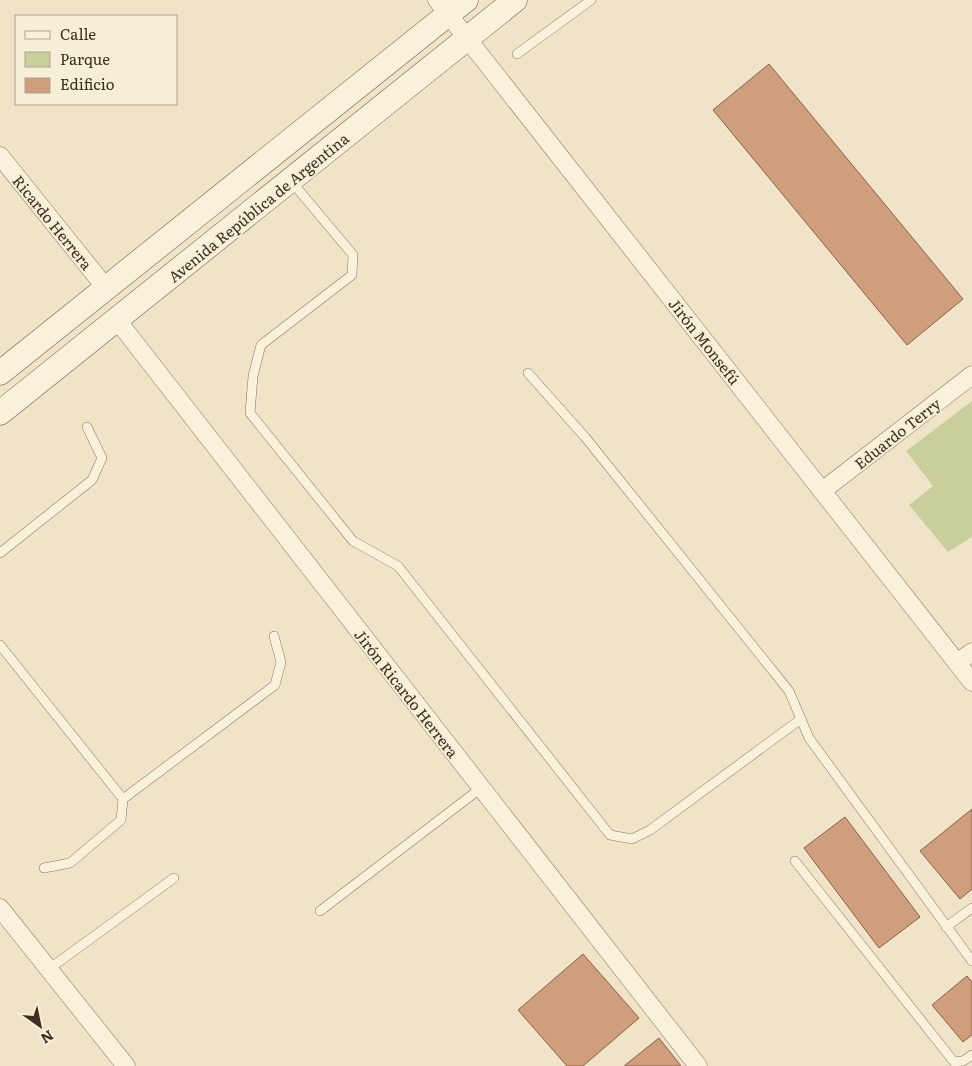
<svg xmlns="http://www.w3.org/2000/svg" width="972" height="1066" font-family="Literata,serif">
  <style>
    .green { fill: #c9cf9b }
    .building { fill: #cf9f7d; stroke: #8d5f41 }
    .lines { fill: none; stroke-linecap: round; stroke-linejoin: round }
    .service-casing { stroke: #8d765c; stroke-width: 10 }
    .minor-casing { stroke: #8d765c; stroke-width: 19 }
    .secondary-casing { stroke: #6f573f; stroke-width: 25 }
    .service { stroke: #faf1dc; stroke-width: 9 }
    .minor { stroke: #faf1dc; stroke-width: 18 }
    .secondary { stroke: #faf1dc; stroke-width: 24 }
    .labels { text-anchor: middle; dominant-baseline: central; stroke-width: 4; stroke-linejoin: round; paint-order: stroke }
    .street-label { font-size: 15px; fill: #3d2e20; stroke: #f7eed8 }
  </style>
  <rect width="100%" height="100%" fill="#f0e4c8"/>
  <!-- green -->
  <path class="green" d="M972 401V537L948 552 909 505 933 486 906 451Z"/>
  <!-- building -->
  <g class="building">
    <path d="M769 64 963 299 907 345 713 110Z"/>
    <path d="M972 809V889L960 899 920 851Z"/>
    <path d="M845 817 920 917 879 948 804 848Z"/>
    <path d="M583 954 639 1018 583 1066H567L518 1010Z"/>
    <path d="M967 976 972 982V1035L963 1042 932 1005Z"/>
    <path d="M659 1038 681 1066H624Z"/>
  </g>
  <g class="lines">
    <defs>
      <g id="service">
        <path d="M517 54 591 0"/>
        <path d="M291 181 353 255 352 275 261 345 253 376 250 413 353 541 398 566 610 835 632 839 650 830 801 719"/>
        <path d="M528 373 585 437 789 691 809 738 972 961"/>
        <path d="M0 553 92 480 102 458 87 427"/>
        <path d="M0 645 123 799 121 820 70 863 44 868"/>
        <path d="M123 799 275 685 281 662 274 636"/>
        <path d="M795 861 954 1062 963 1061 972 1055"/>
        <path d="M320 911 481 788"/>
        <path d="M946 927 972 908"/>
        <path d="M49 969 174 878"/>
      </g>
      <g id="minor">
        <path d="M437 0 972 682"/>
        <path d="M0 156 106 288"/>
        <path d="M117 320 698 1066"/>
        <path d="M822 491 972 375"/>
        <path d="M957 663 972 652"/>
        <path d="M0 908 126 1066"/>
      </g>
      <g id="secondary">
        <path d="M0 373 466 0"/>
        <path d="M0 413 515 0"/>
      </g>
    </defs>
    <!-- service casing -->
    <use href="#service" class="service-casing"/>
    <!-- minor casing -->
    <use href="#minor" class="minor-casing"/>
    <!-- secondary casing -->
    <use href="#secondary" class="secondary-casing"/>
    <!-- service -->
    <use href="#service" class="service"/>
    <!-- minor -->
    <use href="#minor" class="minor"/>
    <!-- secondary -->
    <use href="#secondary" class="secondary"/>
  </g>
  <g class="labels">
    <!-- street labels -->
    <g class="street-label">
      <text transform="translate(258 207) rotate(-39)">Avenida República de Argentina</text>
      <text transform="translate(53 222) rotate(51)">Ricardo Herrera</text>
      <text transform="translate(705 341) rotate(52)">Jirón Monsefú</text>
      <text transform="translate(897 433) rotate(-38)">Eduardo Terry</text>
      <text transform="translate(407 693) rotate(52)">Jirón Ricardo Herrera</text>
    </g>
  </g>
  <!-- legend -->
  <rect x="15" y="15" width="162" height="90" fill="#f7eed8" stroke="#ada18e"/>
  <rect x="25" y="31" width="25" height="8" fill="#faf1dc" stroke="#ada18e"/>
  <text x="60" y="40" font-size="15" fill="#3d2e20">Calle</text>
  <rect x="25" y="52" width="25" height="15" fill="#c9cf9b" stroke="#ada18e"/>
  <text x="60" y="65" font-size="15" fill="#3d2e20">Parque</text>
  <rect x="25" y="78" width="25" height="15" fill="#cf9f7d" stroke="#ada18e"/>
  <text x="60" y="90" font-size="15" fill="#3d2e20">Edificio</text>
  <!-- north arrow -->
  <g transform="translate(40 1026) rotate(147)" stroke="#f7eed8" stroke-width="4" paint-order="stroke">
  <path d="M0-4L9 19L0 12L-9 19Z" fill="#3d2e20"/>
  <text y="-8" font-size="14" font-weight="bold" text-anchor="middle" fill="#3d2e20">N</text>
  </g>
</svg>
